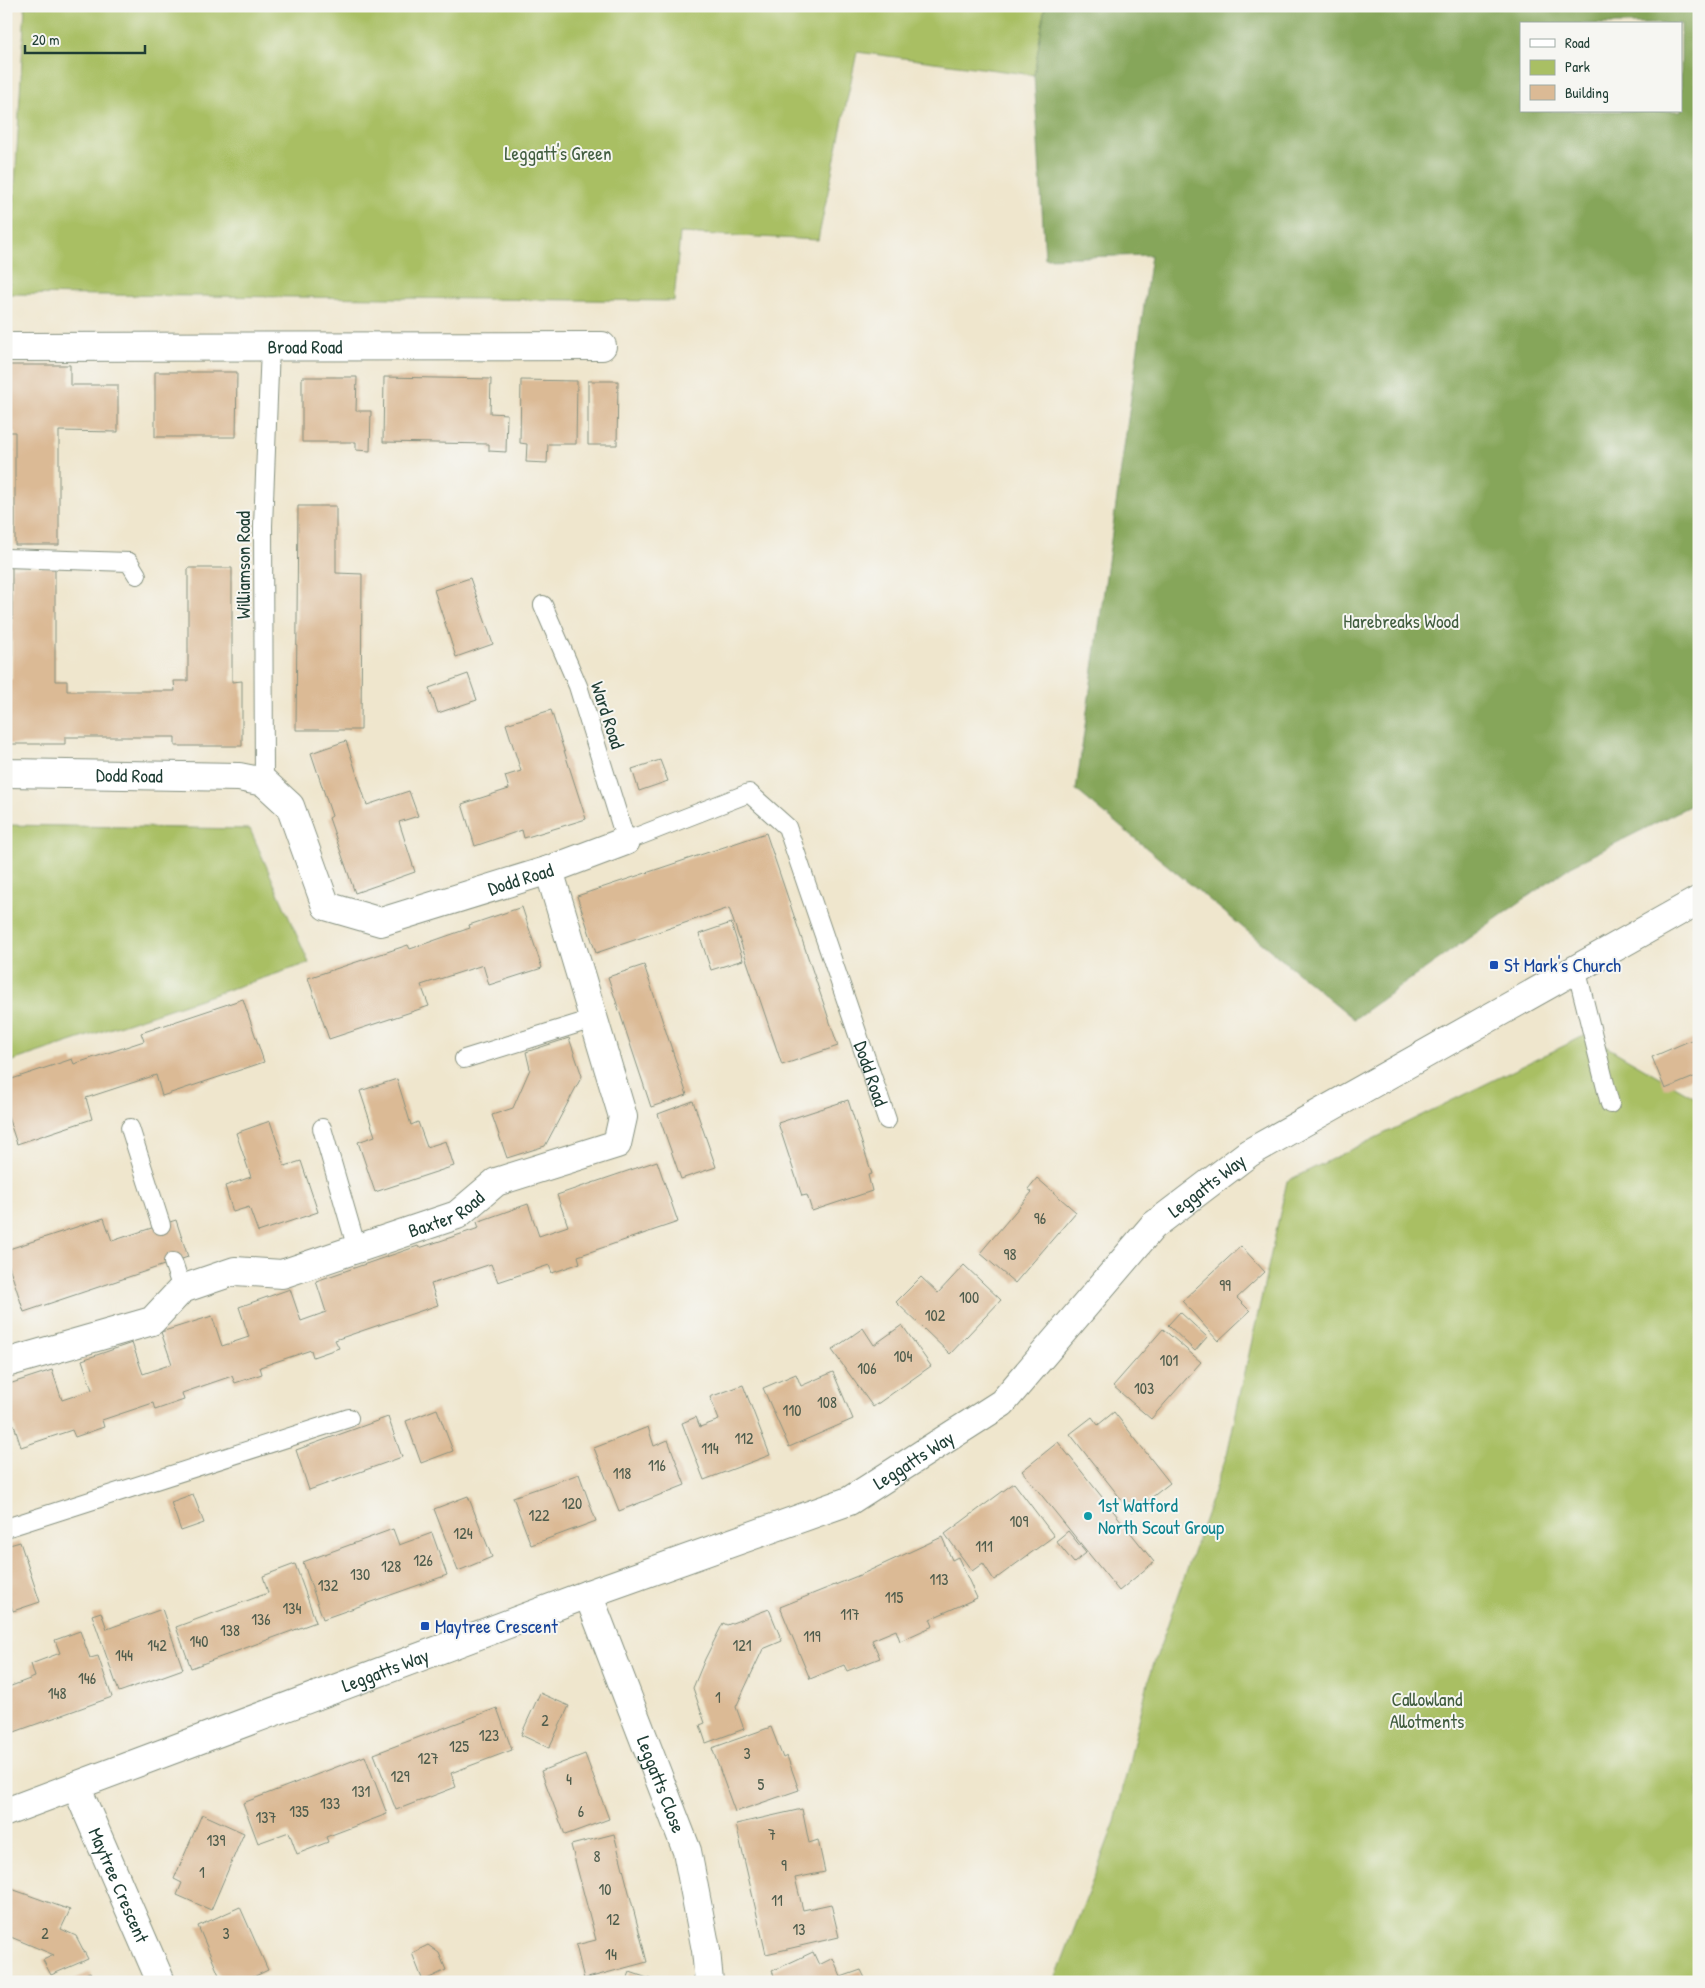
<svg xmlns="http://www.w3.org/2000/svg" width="1705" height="1988" font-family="'Patrick Hand',sans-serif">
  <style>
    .green { fill: #a9bf64; stroke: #647e4c }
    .forest { fill: #86a65a; stroke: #527247; fill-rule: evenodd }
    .building { fill: #dbba95 }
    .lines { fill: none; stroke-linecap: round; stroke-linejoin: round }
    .service-casing { stroke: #879280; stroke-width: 20 }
    .minor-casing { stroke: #879280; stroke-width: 30 }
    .service { stroke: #fff; stroke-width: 18 }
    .minor { stroke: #fff; stroke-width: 28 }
    .transit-dot { fill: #1a4fb4; stroke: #f6f6f2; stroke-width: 2 }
    .culture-dot { fill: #0f9aa8; stroke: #f6f6f2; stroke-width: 2 }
    .labels { text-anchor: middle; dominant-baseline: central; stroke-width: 4; stroke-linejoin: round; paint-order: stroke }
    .number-label { font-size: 16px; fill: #4e5c4c }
    .park-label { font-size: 19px; fill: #425e40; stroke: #f6f6f2 }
    .street-label { font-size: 19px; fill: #1f3d34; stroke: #f6f6f2 }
    .transit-label { font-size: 19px; fill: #164399; stroke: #f6f6f2; text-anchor: start }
    .culture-label { font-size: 19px; fill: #0d838f; stroke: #f6f6f2; text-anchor: start }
  </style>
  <rect width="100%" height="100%" fill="#f6f6f2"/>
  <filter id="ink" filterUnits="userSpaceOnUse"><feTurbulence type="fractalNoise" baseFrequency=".02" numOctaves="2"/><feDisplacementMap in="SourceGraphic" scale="10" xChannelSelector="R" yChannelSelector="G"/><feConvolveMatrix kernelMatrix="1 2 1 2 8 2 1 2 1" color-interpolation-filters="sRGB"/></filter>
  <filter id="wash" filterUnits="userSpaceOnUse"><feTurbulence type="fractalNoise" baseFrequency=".0096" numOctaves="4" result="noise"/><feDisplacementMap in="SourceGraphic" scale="20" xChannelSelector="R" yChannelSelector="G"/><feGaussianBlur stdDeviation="1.12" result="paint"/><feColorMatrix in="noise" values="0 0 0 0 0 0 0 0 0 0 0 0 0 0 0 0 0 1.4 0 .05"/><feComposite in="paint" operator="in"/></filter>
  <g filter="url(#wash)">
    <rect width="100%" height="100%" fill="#efe6cd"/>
    <!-- green -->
    <g class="green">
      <path d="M25 6H1045L1034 75 857 52 818 240 680 233 674 301 9 294Z"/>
      <path d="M6 825 250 829 309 963 6 1063Z"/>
      <path d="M1586 1035 1699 1100V1982H1054L1115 1822 1149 1678 1227 1454 1287 1181Z"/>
    </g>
    <!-- forest -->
    <path class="forest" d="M1045 6H1699V801L1571 866 1354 1019 1076 790 1151 255 1045 258 1034 75ZM1521 24H1681V111H1521Z"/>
    <g id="blocks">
      <!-- building -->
      <g class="building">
        <path d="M6 365H70V385H118V432L59 431V545H15V432H6Z"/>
        <path d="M155 372H237L236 437H155Z"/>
        <path d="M302 377H357L356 411H371L370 451 356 450V442H302Z"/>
        <path d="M384 377 491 379 490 413 507 414 506 452 489 451V444L383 442Z"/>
        <path d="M521 380 577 381 576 444H548L547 463 526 462 527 444 520 443Z"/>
        <path d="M588 381H618L617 445H588Z"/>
        <path d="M298 506H336V573L362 574 361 730H296Z"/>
        <path d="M12 567H55V681H67V691H175L174 681H188V568H232V682L242 681V746H175V737H65V744H6V679H12Z"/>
        <path d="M470 578 493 644 456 657 434 590Z"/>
        <path d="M468 674 477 700 438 713 429 688Z"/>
        <path d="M551 710 586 819 524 838 522 830 475 846 462 804 509 789 505 776 521 771 506 724Z"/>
        <path d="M346 741 367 805 409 791 418 816 399 822 415 872 355 893 329 818 332 816 311 753Z"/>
        <path d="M660 760 668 781 639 791 632 769Z"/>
        <path d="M766 833 838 1046 782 1065 729 908 596 953 577 896Z"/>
        <path d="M522 907 542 968 489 985 483 965 421 985 429 1006 329 1039 308 978 408 945 410 949 470 928 469 925Z"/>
        <path d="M731 923 743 960 711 970 699 934Z"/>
        <path d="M644 965 687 1095 651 1107 608 977Z"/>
        <path d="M243 999 264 1062 162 1096 156 1075 86 1098 92 1119 17 1144 6 1111V1081L72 1059 74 1064 144 1041 141 1033Z"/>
        <path d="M569 1038 582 1076 545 1146 507 1158 492 1115 513 1108 530 1069 526 1052Z"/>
        <path d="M1696 1038 1699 1044V1075L1665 1089 1652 1057Z"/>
        <path d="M397 1079 411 1125 418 1122 427 1147 446 1141 454 1166 375 1192 358 1142 375 1136 360 1091Z"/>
        <path d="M848 1100 872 1174 868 1175 872 1191 812 1211 807 1195 802 1196 778 1123Z"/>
        <path d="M693 1101 716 1167 681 1179 658 1114Z"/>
        <path d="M270 1121 285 1166 301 1161 318 1212 258 1232 249 1207 233 1212 225 1186 251 1177 236 1133Z"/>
        <path d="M657 1161 678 1222 578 1256 580 1263 552 1273 549 1265 498 1282 491 1264 431 1284 438 1305 335 1340 339 1348 313 1357 311 1350 260 1367 262 1374 235 1383 232 1376 182 1393 184 1400 155 1410 153 1403 102 1420 104 1427 75 1437 72 1430 21 1447 14 1425 6 1428V1385L52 1370 62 1400 92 1390 82 1360 132 1343 143 1374 172 1364 161 1332 212 1316 222 1346 249 1337 239 1307 290 1289 301 1321 315 1316 326 1312 316 1281 418 1246 419 1248 479 1228 477 1222 528 1204 539 1236 568 1226 557 1195Z"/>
        <path d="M1037 1178 1076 1212 1015 1283 980 1253 1032 1192 1028 1189Z"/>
        <path d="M104 1218 112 1241 176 1220 188 1257 24 1312 6 1257V1250Z"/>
        <path d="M1241 1246 1265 1272 1237 1298 1250 1311 1218 1341 1182 1301Z"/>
        <path d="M964 1265 1001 1300 950 1354 896 1302 921 1277 938 1293Z"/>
        <path d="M1180 1312 1207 1337 1195 1351 1168 1325Z"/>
        <path d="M902 1325 931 1366 873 1407 832 1350 863 1328 874 1345Z"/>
        <path d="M1163 1329 1201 1362 1151 1419 1113 1386Z"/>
        <path d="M833 1372 853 1419 789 1447 763 1388 796 1374 801 1386Z"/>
        <path d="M743 1385 770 1455 704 1480 682 1423 696 1417 700 1427 719 1420 710 1397Z"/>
        <path d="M437 1409 453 1451 421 1463 406 1421Z"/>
        <path d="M1114 1412 1170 1483 1132 1513 1070 1434 1092 1417 1098 1425Z"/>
        <path d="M388 1417 402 1457 309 1490 296 1450Z"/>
        <path d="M648 1427 654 1446 668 1440 685 1485 619 1511 594 1448Z"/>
        <path d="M1058 1442 1154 1562 1119 1591 1022 1471Z"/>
        <path d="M579 1474 596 1521 531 1545 513 1497Z"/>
        <path d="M1014 1483 1054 1536 994 1580 983 1563 972 1571 945 1534Z"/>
        <path d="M193 1494 204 1523 181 1531 171 1502Z"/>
        <path d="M468 1496 492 1557 458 1571 434 1509Z"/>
        <path d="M393 1529 399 1545 432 1533 447 1575 323 1619 303 1562Z"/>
        <path d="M1068 1531 1086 1553 1074 1563 1056 1541Z"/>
        <path d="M942 1537 952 1560 958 1557 977 1598 930 1619 933 1626 900 1641 896 1630 872 1640 880 1658 847 1671 844 1665 810 1679 780 1607 860 1575Z"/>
        <path d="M20 1542 40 1602 13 1611 6 1590V1546Z"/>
        <path d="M295 1564 316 1622 191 1668 176 1627 268 1593 263 1576Z"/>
        <path d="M162 1609 183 1669 119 1692 92 1615 101 1612 107 1629Z"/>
        <path d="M769 1609 782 1641 763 1649 736 1707 744 1729 706 1743 700 1725 705 1723 693 1688 705 1659 723 1623 727 1625Z"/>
        <path d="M80 1631 90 1658 98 1656 112 1697 6 1735V1688L35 1677 31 1664 60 1653 55 1640Z"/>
        <path d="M540 1693 569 1706 549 1748 521 1735Z"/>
        <path d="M497 1708 512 1750 451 1773 456 1787 396 1810 374 1754Z"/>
        <path d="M771 1727 783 1758 787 1756 799 1790 735 1812 712 1748Z"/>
        <path d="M585 1754 609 1819 565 1835 541 1771Z"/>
        <path d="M365 1756 387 1814 326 1837 328 1842 297 1854 289 1832 258 1843 243 1803Z"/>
        <path d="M802 1809 809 1843 818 1840 825 1872 795 1878 803 1910 831 1904 839 1937 766 1954 736 1824Z"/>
        <path d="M202 1814 244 1833 211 1910 177 1895 182 1883 174 1879Z"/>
        <path d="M614 1834 647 1962 584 1979 576 1945 596 1940 571 1845Z"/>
        <path d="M6 1887 70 1910 61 1929 76 1936 88 1959 51 1975 43 1960 54 1955 6 1935Z"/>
        <path d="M240 1907 268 1970 243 1982H222L198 1926Z"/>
        <path d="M428 1945 439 1953 446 1970 423 1981 412 1953Z"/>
        <path d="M813 1952 819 1965 833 1958 841 1977 861 1970 867 1982H777L772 1971Z"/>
        <path d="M90 1972 95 1982H68Z"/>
        <path d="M630 1972 656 1981V1982H626Z"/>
      </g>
    </g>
  </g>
  <g filter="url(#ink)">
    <use href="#blocks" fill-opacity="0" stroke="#879280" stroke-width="1"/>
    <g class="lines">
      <defs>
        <g id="service">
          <path d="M6 558 129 562 137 575"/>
          <path id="s1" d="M543 605 578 686 626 841 749 793 787 827 887 1120"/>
          <path d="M264 782 263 526 270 347"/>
          <path d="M1576 968 1610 1104"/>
          <path d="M464 1059 593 1019"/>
          <path d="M130 1128 161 1225"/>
          <path d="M322 1128 357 1249"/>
          <path d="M173 1262 182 1289"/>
          <path d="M6 1528 349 1418"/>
        </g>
        <g id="minor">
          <path id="s2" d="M6 347 602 346"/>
          <path id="s3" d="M6 771 9 773 239 777 264 782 290 806 326 906 381 922 549 870 626 841"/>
          <path id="s4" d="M6 1363 152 1321 182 1289 235 1271 282 1274 457 1215 496 1182 617 1144 623 1117 549 870"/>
          <path id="s5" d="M588 1594 687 1851 706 1950 709 1982"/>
          <path id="s6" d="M76 1786 161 1982"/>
          <path id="s7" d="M6 1812 588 1594 849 1501 1002 1403 1153 1226 1249 1153 1699 900"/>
        </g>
      </defs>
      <!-- service casing -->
      <use href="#service" class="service-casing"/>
      <!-- minor casing -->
      <use href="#minor" class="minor-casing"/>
      <!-- service -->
      <use href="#service" class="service"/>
      <!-- minor -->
      <use href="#minor" class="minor"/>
    </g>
  </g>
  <!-- markers -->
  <g class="transit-dot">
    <rect x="1489" y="960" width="10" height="10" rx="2.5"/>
    <rect x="420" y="1621" width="10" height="10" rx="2.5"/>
  </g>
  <circle class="culture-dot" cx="1088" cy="1516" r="5"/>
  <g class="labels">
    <!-- number labels -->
    <g class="number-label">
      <text x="1040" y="1218">96</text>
      <text x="1010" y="1254">98</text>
      <text x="1225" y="1285">99</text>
      <text x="969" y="1297">100</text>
      <text x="935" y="1315">102</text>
      <text x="903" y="1356">104</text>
      <text x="1169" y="1360">101</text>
      <text x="867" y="1368">106</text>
      <text x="1144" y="1388">103</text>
      <text x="827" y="1402">108</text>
      <text x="792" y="1410">110</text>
      <text x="744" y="1438">112</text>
      <text x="710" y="1448">114</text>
      <text x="657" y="1465">116</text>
      <text x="622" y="1473">118</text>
      <text x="572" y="1503">120</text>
      <text x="539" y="1515">122</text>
      <text x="1019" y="1521">109</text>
      <text x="463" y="1533">124</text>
      <text x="984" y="1546">111</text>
      <text x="423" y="1560">126</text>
      <text x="391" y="1566">128</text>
      <text x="360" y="1574">130</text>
      <text x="939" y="1579">113</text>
      <text x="328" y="1585">132</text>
      <text x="894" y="1597">115</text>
      <text x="292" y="1608">134</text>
      <text x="850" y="1614">117</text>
      <text x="261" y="1619">136</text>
      <text x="230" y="1630">138</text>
      <text x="812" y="1636">119</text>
      <text x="199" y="1641">140</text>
      <text x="157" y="1645">142</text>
      <text x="742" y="1645">121</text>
      <text x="124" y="1655">144</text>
      <text x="87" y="1678">146</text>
      <text x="57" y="1693">148</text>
      <text x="718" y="1697">1</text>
      <text x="545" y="1720">2</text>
      <text x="489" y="1735">123</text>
      <text x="459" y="1746">125</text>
      <text x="747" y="1753">3</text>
      <text x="428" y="1758">127</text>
      <text x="400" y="1776">129</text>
      <text x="569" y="1779">4</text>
      <text x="761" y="1784">5</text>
      <text x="361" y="1791">131</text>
      <text x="330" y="1803">133</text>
      <text x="299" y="1811">135</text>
      <text x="581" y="1811">6</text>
      <text x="266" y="1817">137</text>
      <text x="772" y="1834">7</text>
      <text x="216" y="1840">139</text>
      <text x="597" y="1856">8</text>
      <text x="784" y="1865">9</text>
      <text x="202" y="1872">1</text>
      <text x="605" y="1889">10</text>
      <text x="777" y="1900">11</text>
      <text x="613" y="1919">12</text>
      <text x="799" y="1929">13</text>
      <text x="45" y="1933">2</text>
      <text x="226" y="1933">3</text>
      <text x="611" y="1954">14</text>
    </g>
    <!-- park labels -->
    <g class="park-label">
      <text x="558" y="153">Leggatt's Green</text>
      <text x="1401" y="621">Harebreaks Wood</text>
      <text x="1427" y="1699">Callowland<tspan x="1427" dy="22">Allotments</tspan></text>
    </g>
    <!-- street labels -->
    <g class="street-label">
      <text stroke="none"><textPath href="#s2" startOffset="299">Broad Road</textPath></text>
      <text transform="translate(243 565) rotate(-90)">Williamson Road</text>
      <text transform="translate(608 715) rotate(72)">Ward Road</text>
      <text stroke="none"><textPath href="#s3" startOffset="124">Dodd Road</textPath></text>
      <text stroke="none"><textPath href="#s3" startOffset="604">Dodd Road</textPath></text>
      <text stroke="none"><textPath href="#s1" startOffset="694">Dodd Road</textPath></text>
      <text stroke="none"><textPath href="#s7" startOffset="1380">Leggatts Way</textPath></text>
      <text stroke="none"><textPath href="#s4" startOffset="474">Baxter Road</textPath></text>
      <text stroke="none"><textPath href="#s7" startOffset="975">Leggatts Way</textPath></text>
      <text stroke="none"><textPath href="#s7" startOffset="405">Leggatts Way</textPath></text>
      <text stroke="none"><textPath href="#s5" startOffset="204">Leggatts Close</textPath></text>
      <text stroke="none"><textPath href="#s6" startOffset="108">Maytree Crescent</textPath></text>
    </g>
    <!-- transit labels -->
    <g class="transit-label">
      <text x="1504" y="965">St Mark's Church</text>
      <text x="435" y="1626">Maytree Crescent</text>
    </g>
    <!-- culture labels -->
    <g class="culture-label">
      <text x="1098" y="1505">1st Watford<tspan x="1098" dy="22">North Scout Group</tspan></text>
    </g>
  </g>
  <!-- margin -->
  <rect width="1705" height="1988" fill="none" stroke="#f6f6f2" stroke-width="25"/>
  <!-- legend -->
  <rect x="1520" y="22" width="162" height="90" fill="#f6f6f2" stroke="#a0aca6"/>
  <rect x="1530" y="39" width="25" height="8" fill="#ffffff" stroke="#a0aca6"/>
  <text x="1565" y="48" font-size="15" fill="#1f3d34">Road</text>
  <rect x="1530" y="60" width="25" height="15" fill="#a9bf64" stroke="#a0aca6"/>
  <text x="1565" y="72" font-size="15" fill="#1f3d34">Park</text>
  <rect x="1530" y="85" width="25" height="15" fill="#dbba95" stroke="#a0aca6"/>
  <text x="1565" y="98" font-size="15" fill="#1f3d34">Building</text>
  <!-- scale -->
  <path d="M25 45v8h120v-8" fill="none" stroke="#1f3d34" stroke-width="2.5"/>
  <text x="32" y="45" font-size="15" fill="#1f3d34" stroke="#f6f6f2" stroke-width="4" paint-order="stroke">20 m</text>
</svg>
